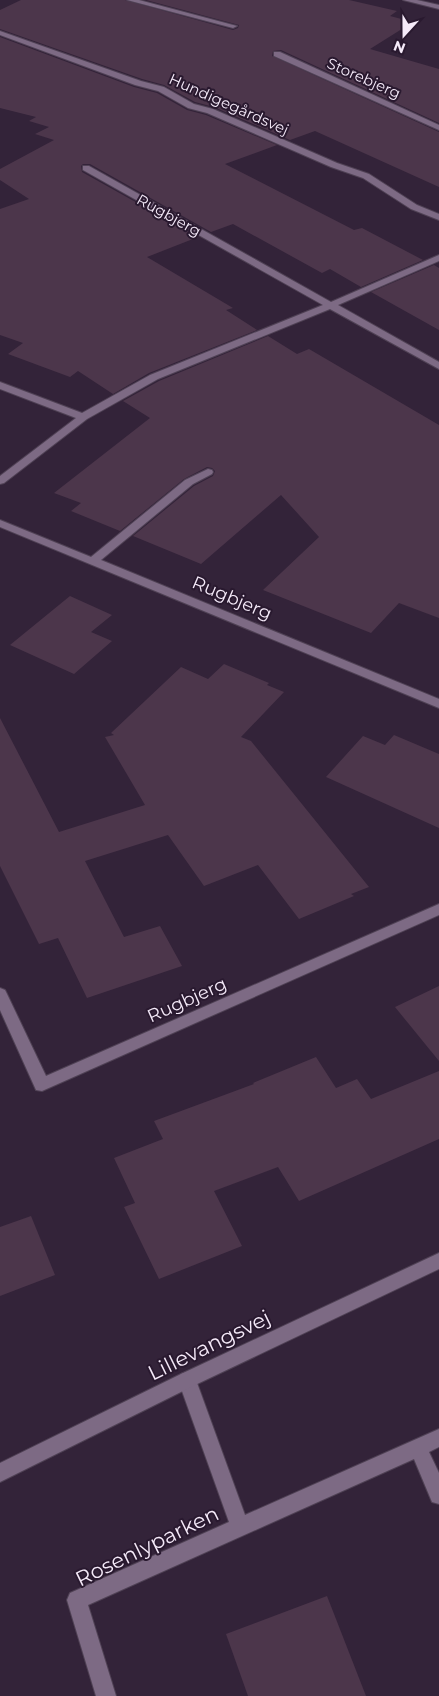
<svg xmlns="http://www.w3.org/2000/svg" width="439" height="1696" font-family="Montserrat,sans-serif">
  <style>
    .building { fill: #4c364b }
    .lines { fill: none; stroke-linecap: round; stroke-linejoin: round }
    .minor-casing { stroke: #4f4154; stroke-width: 2 }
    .tertiary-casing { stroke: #4f4154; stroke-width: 2 }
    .minor { fill: #7d6a84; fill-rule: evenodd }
    .tertiary { fill: #7d6a84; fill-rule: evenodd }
    .labels { text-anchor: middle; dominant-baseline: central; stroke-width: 4; stroke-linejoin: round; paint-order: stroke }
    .far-street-label { font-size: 15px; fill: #f5eaf9; stroke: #29192f }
    .street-label { font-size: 18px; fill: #f5eaf9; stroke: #29192f }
    .near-street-label { font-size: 21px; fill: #f5eaf9; stroke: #29192f }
  </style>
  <rect width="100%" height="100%" fill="#332339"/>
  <!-- building -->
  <g class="building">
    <path d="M21 0H125L233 30 238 28 239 25 146 0H349L397 11 390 16 413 22 370 49 439 69V123L281 50 273 51 272 56 439 132V187L315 131 290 140 214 107 195 102 164 85 142 79 0 29V10Z"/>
    <path d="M0 37 134 87 157 93 187 110 206 115 277 145 225 164 354 230 362 228 423 260 361 287 330 269 322 273 233 224 211 232 90 164H83L81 166 82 172 198 237 147 257 233 308 226 310 257 330 149 373 113 394 78 371 70 377 8 354 23 343 0 335V209L29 199 0 180V169L54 140 35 134 49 127 29 121 36 117 0 108Z"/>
    <path d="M434 265 439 268V330L371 292Z"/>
    <path d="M268 336 297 354 309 349 439 425V618L399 603 371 633 263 590 319 537 281 495 201 564 133 536 194 486 213 476 215 471 212 468 207 467 184 479 120 531 71 511 81 503 54 493 150 418 123 401 159 381Z"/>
    <path d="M70 596 112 615 91 632 112 641 74 674 10 645Z"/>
    <path d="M224 664 269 683 267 685 284 692 241 737 251 741 369 887 351 894 354 896 299 919 258 865 204 886 168 835 85 861 124 937 160 926 182 966 87 998 58 938 39 944 0 866V718L59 832 145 805 105 737 114 735 111 733 181 667 208 679Z"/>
    <path d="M394 735 439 754V828L326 777 363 736 385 745Z"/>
    <path d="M439 986V1061L395 1007Z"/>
    <path d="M316 1057 336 1088 357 1079 371 1099 439 1071V1139L299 1201 278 1167 214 1191 242 1246 159 1279 124 1207 135 1203 114 1158 163 1139 154 1121 254 1084 253 1083Z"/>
    <path d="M31 1216 55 1275 0 1296V1227Z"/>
    <path d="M327 1596 366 1696H248L226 1634Z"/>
  </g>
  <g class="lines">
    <defs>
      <g id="minor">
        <path d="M127 0H139L237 26 233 28Z"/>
        <path d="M403 0H417L439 5V9Z"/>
        <path d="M0 31 141 81 164 87 194 104 213 109 337 163 369 174 417 205 439 214V220L411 209 363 178 331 167 207 113 188 108 158 91 135 85 0 35Z"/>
        <path d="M274 52H280L439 125V130L274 56Z"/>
        <path d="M83 166H89L331 302 439 255V261L338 305 439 362V369L330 309 158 379 87 419 4 483 0 484V476L76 418 0 389V382L82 413 150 375 323 305 83 170Z"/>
        <path d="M208 469 212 470 213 472 212 474 193 484 101 560 439 699V708L0 527V520L91 557 185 480Z"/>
        <path d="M439 904V915L42 1091 36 1090 0 1010V988L5 990 7 994 46 1076Z"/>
        <path d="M187 1372 193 1374 196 1380 245 1515 439 1429V1447L429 1452 439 1473V1504L432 1502 414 1459 88 1605 116 1696H96L67 1600 70 1593 229 1522 178 1380 181 1374Z"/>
      </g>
      <path id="tertiary" d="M439 1253V1269L193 1386 0 1482V1463L181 1374Z"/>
    </defs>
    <!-- minor casing -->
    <use href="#minor" class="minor-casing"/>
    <!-- tertiary casing -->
    <use href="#tertiary" class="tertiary-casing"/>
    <!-- minor -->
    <use href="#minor" class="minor"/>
    <!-- tertiary -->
    <use href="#tertiary" class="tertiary"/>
  </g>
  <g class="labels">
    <!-- far-street labels -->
    <g class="far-street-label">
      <text transform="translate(364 78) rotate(24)">Storebjerg</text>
      <text transform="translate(229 104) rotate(24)">Hundigegårdsvej</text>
      <text transform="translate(169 215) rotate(29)">Rugbjerg</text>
    </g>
    <!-- street labels -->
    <g class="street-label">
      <text transform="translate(232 598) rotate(23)">Rugbjerg</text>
      <text transform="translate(187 1000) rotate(-24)">Rugbjerg</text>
    </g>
    <!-- near-street labels -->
    <g class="near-street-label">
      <text transform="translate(209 1345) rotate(-26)">Lillevangsvej</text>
      <text transform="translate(147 1546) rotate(-26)">Rosenlyparken</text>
    </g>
  </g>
  <!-- north arrow -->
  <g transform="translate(404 35) rotate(201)" stroke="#29192f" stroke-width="4" paint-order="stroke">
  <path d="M0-4L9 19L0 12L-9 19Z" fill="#f5eaf9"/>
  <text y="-8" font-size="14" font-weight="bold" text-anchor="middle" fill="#f5eaf9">N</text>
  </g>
</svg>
